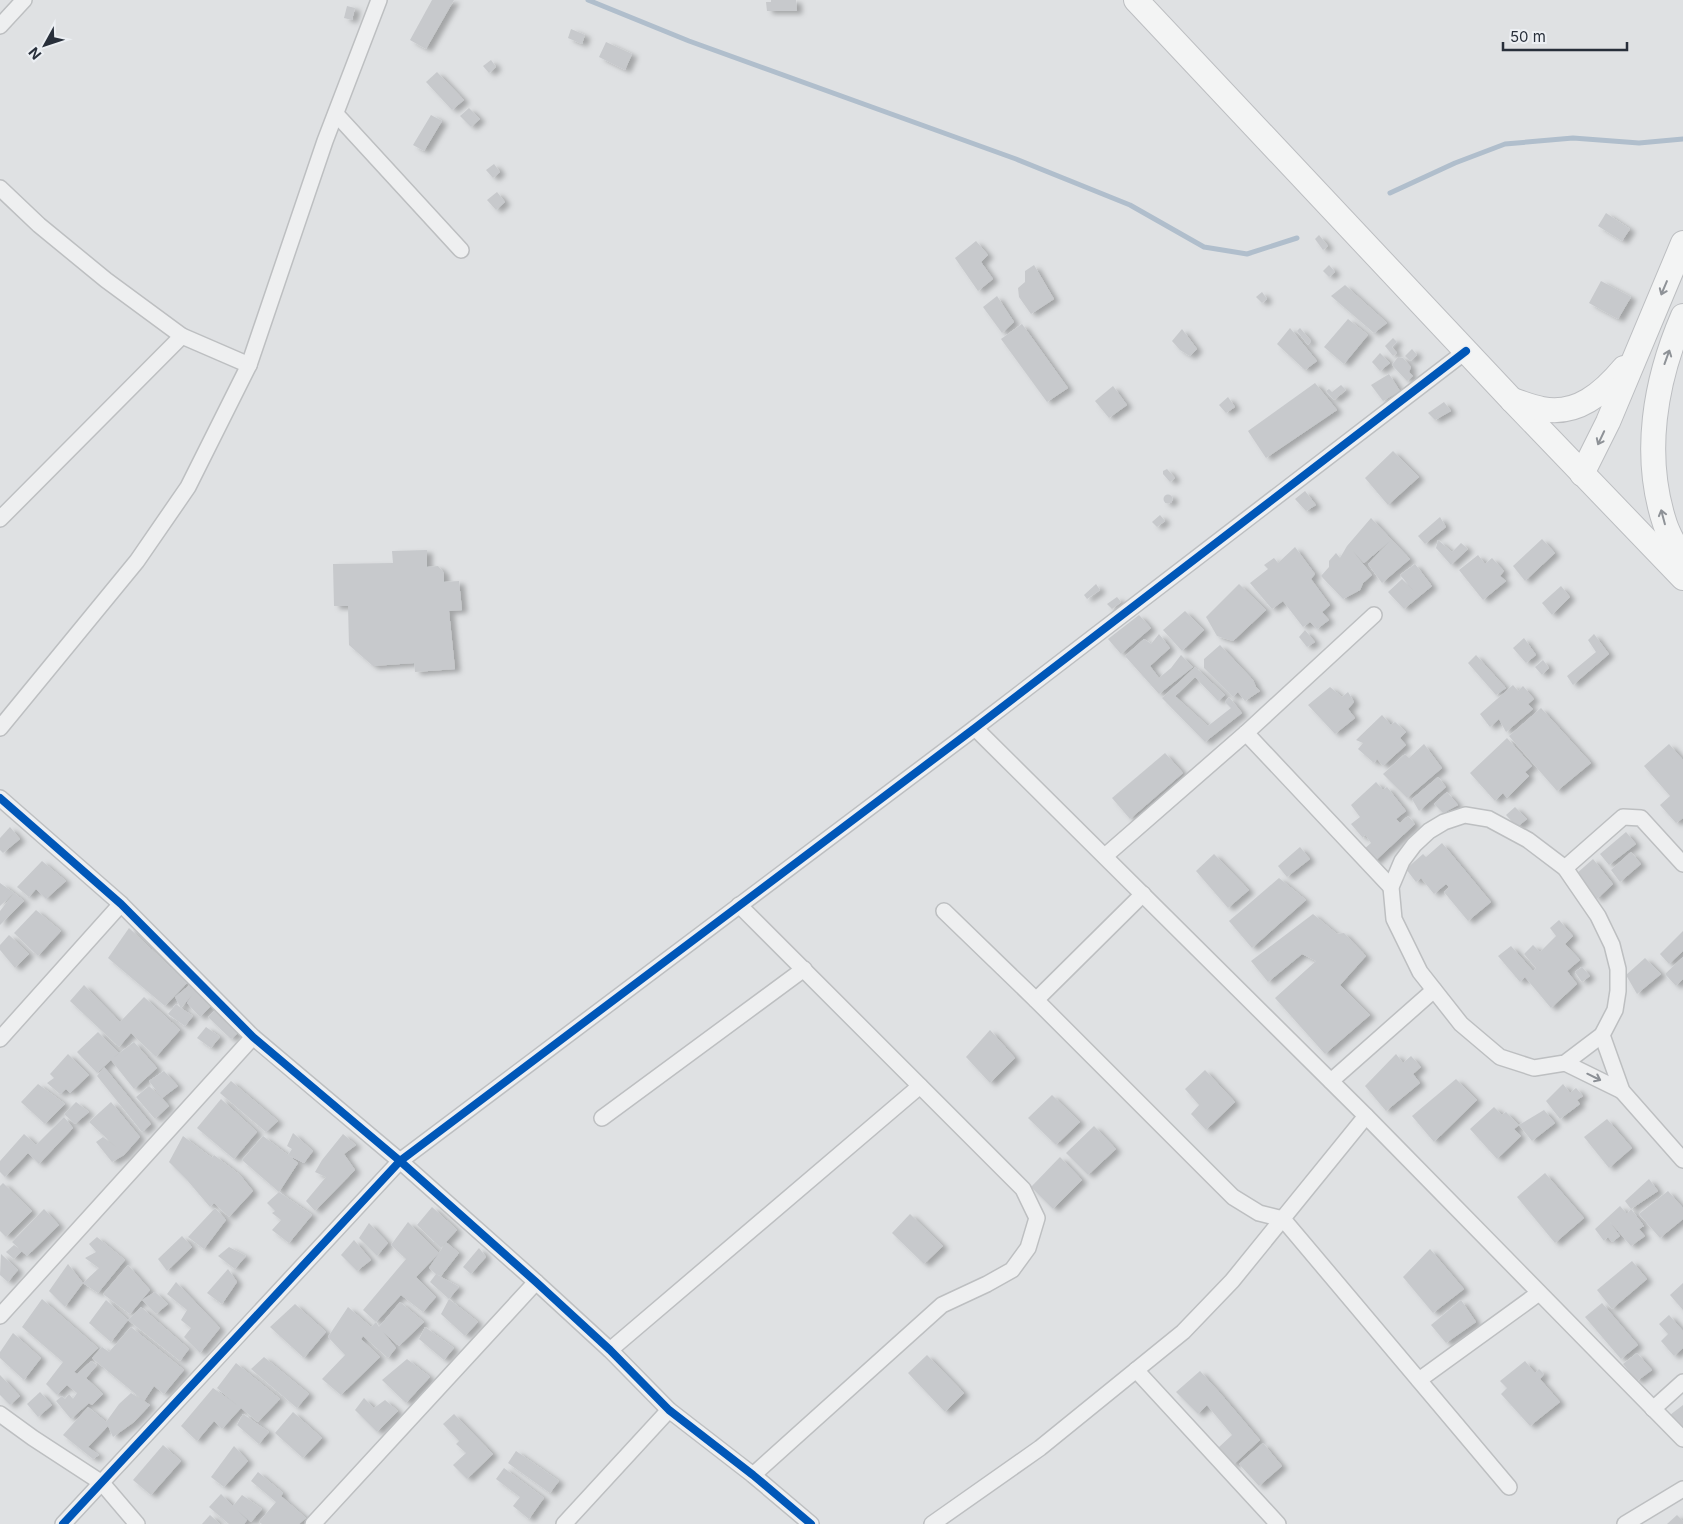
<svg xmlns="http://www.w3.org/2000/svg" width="1683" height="1524" font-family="Inter,sans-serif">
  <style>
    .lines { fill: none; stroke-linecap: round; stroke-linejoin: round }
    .stream { stroke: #b0becc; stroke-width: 5 }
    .building { fill: #c7c9cc; filter: url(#shadow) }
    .street-casing { stroke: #bdbfc1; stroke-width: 18 }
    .primary-casing { stroke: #bcbec1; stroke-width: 26 }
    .street { stroke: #eeeff0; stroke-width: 15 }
    .primary { stroke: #f3f4f4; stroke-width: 24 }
    .cycleway-casing { stroke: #eceff3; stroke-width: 11 }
    .cycleway { stroke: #0057b8; stroke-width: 8 }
    .oneway { stroke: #8e9297 }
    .oneway2 { stroke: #8b8f95 }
  </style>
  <defs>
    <filter id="shadow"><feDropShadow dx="5.5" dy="3" stdDeviation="2.5" flood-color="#0004"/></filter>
  </defs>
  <rect width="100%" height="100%" fill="#dfe1e3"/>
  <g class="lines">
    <!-- stream -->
    <g class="stream">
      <path d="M588 0 689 41 1016 159 1130 205 1204 247 1247 254 1297 238"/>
      <path d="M1390 193 1455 163 1505 144 1573 138 1639 143 1683 139"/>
    </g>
  </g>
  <!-- building -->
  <g class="building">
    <path d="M432 0H454L426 49 410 40Z"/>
    <path d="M771 0H796L797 11H767L766 2H771Z"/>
    <path d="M347 6 355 8 352 20 344 18Z"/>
    <path d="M571 29 585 35 582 44 568 38Z"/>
    <path d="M606 42 632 54 625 70 599 57Z"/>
    <path d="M491 60 496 67 489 73 483 66Z"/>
    <path d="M437 72 464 100 452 110 426 82Z"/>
    <path d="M469 108 480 119 471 127 460 116Z"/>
    <path d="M431 115 442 121 424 151 413 145Z"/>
    <path d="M494 164 500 172 493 178 486 170Z"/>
    <path d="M497 192 505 202 496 210 487 200Z"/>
    <path d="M1606 213 1630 229 1622 241 1598 226Z"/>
    <path d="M1319 235 1328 246 1323 250 1315 239Z"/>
    <path d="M976 241 988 255 981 262 993 279 978 291 955 258Z"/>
    <path d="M1034 265 1054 299 1031 314 1019 297 1018 288 1025 282V271Z"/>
    <path d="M1329 265 1335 272 1329 277 1323 271Z"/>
    <path d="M1601 281 1631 297 1618 319 1589 303Z"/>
    <path d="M1345 285 1387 323 1374 333 1331 296Z"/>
    <path d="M1262 292 1267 299 1262 303 1256 297Z"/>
    <path d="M997 296 1014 322 1002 333 983 307Z"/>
    <path d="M1348 319 1368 335 1344 364 1324 347Z"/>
    <path d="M1022 324 1068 388 1047 402 1001 339Z"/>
    <path d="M1290 328 1317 361 1305 370 1277 344Z"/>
    <path d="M1300 328 1311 341 1308 345 1297 331Z"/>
    <path d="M1182 329 1197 349 1190 356 1180 350 1172 341Z"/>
    <path d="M1393 338 1397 342 1392 347 1397 353 1393 356 1385 346Z"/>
    <path d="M1412 349 1417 355 1410 361 1405 356Z"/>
    <path d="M1380 353 1390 363 1380 371 1372 362Z"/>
    <path d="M1398 357 1403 358 1411 367 1409 372 1413 376 1407 381 1392 365Z"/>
    <path d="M1389 374 1400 391 1383 401 1371 385Z"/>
    <path d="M1315 383 1337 410 1266 458 1248 431Z"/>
    <path d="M1341 385 1346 390 1334 400 1326 391 1329 389 1332 392Z"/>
    <path d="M1113 386 1127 405 1109 418 1095 401Z"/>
    <path d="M1228 397 1235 407 1226 413 1219 405Z"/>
    <path d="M1444 402 1451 411 1435 420 1428 413Z"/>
    <path d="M1393 451 1419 477 1388 505 1365 478Z"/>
    <path d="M1167 469 1175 478 1170 482 1163 474V471Z"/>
    <path d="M1305 491 1316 505 1306 511 1295 499Z"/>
    <circle cx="1168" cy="499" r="4.5"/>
    <path d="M1160 515 1165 521 1157 527 1152 522Z"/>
    <path d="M1440 517 1446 527 1425 544 1418 536Z"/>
    <path d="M1371 518 1410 559 1382 583 1368 564 1390 541 1364 563 1351 549 1372 575 1363 583 1360 590 1343 599 1321 576 1329 567V561L1336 553 1340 558 1347 546Z"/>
    <path d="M1542 539 1555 553 1525 581 1513 566Z"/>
    <path d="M1438 540 1452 552 1461 543 1468 549 1451 565 1436 548Z"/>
    <path d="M1295 547 1315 574 1311 579 1330 605 1322 612 1329 620 1317 629 1310 622 1303 627 1283 601 1272 609 1250 583 1268 569 1264 565 1274 558 1278 563Z"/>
    <path d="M427 550V567L438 566 444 573V582L459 581 462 610 449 611 455 669 415 672 414 663 373 666 349 645 348 606H334L333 564 393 563 392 551Z"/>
    <path d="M1478 555 1485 564 1492 558 1504 571 1500 576 1506 581 1483 600 1459 570Z"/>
    <path d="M1415 564 1432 586 1404 609 1388 592 1402 579 1414 591 1400 575Z"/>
    <path d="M1096 584 1100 590 1087 599 1084 595Z"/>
    <path d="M1239 584 1266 610 1233 641 1217 636 1206 617Z"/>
    <path d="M1561 586 1570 597 1552 615 1542 603Z"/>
    <path d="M1117 597 1121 602 1112 609 1107 604Z"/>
    <path d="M1185 611 1204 630 1182 651 1163 630Z"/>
    <path d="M1139 615 1151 628 1121 654 1108 639Z"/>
    <path d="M1305 630 1315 642 1307 647 1299 637Z"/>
    <path d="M1159 634 1170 648 1150 666 1159 678 1171 668 1181 655 1193 667 1159 694 1125 656 1144 639 1151 644Z"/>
    <path d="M1594 634 1609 654 1573 685 1567 676 1596 652 1588 640Z"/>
    <path d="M1524 638 1536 655 1526 663 1513 648Z"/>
    <path d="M1220 645 1253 680 1256 687 1260 691 1245 701 1238 692 1233 697 1204 668V659Z"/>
    <path d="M1476 655 1506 688 1496 695 1468 663Z"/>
    <path d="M1543 660 1549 668 1542 675 1535 667Z"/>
    <path d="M1195 667 1225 695 1218 701 1195 677 1175 696 1208 726 1231 708 1225 702 1229 697 1242 713 1205 742 1162 698Z"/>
    <path d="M1513 685 1518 691 1523 686 1534 699 1528 704 1533 709 1506 732 1499 719 1490 727 1480 714Z"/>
    <path d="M1330 687 1342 697 1348 692 1354 702 1348 709 1355 718 1335 734 1308 705Z"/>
    <path d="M1541 708 1591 763 1557 791 1509 736Z"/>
    <path d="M1382 715 1391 725 1395 722 1406 732 1400 738 1406 745 1383 766 1377 759 1374 763 1358 749 1363 743 1356 740Z"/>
    <path d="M1507 738 1532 766 1525 772 1529 776 1507 798 1503 793 1495 801 1470 773Z"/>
    <path d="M1424 744 1442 768 1407 798 1383 774 1405 754 1409 758Z"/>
    <path d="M1669 744 1683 760V818L1676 823 1660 805 1670 796 1644 766Z"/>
    <path d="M1165 753 1183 773 1130 819 1112 798Z"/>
    <path d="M1438 777 1446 787 1419 811 1412 799Z"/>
    <path d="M1376 782 1383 790 1387 787 1406 811 1396 819 1400 823 1408 816 1415 824 1374 862 1363 850 1371 843 1365 834 1363 838 1351 824 1360 817 1351 805Z"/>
    <path d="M1447 792 1458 805 1443 813 1434 804Z"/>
    <path d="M1515 807 1527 819 1517 827 1506 815Z"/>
    <path d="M10 827 20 839 3 853 0 850V838Z"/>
    <path d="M1626 832 1636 844 1609 865 1600 854Z"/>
    <path d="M1442 843 1491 902 1468 921 1444 892 1449 887 1446 884 1434 894 1421 878 1416 882 1406 869 1423 854 1426 857Z"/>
    <path d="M1300 847 1310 859 1287 877 1278 866Z"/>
    <path d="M1631 852 1641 864 1620 882 1611 870Z"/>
    <path d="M1214 854 1249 890 1228 908 1196 871Z"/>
    <path d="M1593 859 1613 884 1597 899 1576 874Z"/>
    <path d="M42 861 66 881 46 899 36 889 29 897 17 887Z"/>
    <path d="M1279 878 1306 900 1252 948 1229 921Z"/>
    <path d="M0 883 14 893 24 901 0 925V911L14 893 0 906Z"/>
    <path d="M36 910 61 931 38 956 14 933Z"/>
    <path d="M1313 914 1337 934 1344 933 1366 956 1340 985 1370 1015 1325 1054 1275 998 1316 961 1302 954 1268 982 1251 961Z"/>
    <path d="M1559 920 1573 936 1565 944 1580 960 1567 971 1577 984 1551 1008 1525 977 1520 982 1498 956 1511 946 1533 971 1536 968 1524 954 1533 945 1540 952 1556 936 1550 928Z"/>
    <path d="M129 928 187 983 165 1006 108 958Z"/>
    <path d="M1683 931V951L1669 964 1660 954Z"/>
    <path d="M9 935 29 954 15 968 0 950V945Z"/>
    <path d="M1683 957V979L1676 986 1665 974Z"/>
    <path d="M1645 958 1661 974 1637 994 1626 975Z"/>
    <path d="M1582 967 1590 976 1582 982 1575 972Z"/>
    <path d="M192 983 212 1005 200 1017 187 1003 192 995 181 1008 193 1016 185 1026 168 1014 176 1004 181 1008 175 997Z"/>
    <path d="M84 985 120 1022 144 997 180 1030 156 1057 131 1033 119 1047 70 1001Z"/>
    <path d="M215 1010 238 1033 231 1039 208 1017Z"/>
    <path d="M206 1027 220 1037 211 1048 197 1038Z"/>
    <path d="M990 1030 1015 1058 990 1083 966 1057Z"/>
    <path d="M98 1032 119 1053 113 1058 134 1042 157 1068 134 1089 111 1060 97 1073 77 1052Z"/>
    <path d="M68 1054 89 1075 70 1093 66 1089 60 1094 47 1083 54 1078 50 1074Z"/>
    <path d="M1396 1054 1403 1063 1411 1056 1421 1067 1413 1074 1420 1083 1386 1111 1365 1086Z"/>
    <path d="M104 1067 151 1124 142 1132 97 1076Z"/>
    <path d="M1205 1070 1235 1102 1206 1130 1191 1114 1199 1105 1185 1089Z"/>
    <path d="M164 1071 178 1086 162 1098 169 1106 155 1119 136 1097 149 1086 162 1098 149 1081Z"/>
    <path d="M1456 1079 1477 1100 1434 1142 1412 1116Z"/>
    <path d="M231 1081 278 1121 266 1132 220 1093Z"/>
    <path d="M38 1084 65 1104 45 1124 21 1102Z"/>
    <path d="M1563 1084 1570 1093 1576 1088 1583 1096 1577 1100 1580 1104 1560 1119 1546 1101Z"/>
    <path d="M1052 1095 1080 1122 1056 1145 1028 1118Z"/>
    <path d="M221 1099 257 1132 234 1159 197 1128Z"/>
    <path d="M76 1102 89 1112 75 1124 64 1114Z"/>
    <path d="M111 1102 140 1137 124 1155 112 1162 96 1142 103 1137 116 1147 89 1122Z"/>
    <path d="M1494 1107 1502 1115 1506 1112 1519 1125 1514 1129 1521 1136 1497 1159 1470 1129Z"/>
    <path d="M1544 1110 1555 1123 1532 1141 1519 1125Z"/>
    <path d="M64 1117 73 1128 39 1164 28 1153 5 1177 0 1172V1161L24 1134 36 1145Z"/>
    <path d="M1607 1119 1632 1148 1609 1168 1584 1137Z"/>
    <path d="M1094 1126 1116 1149 1088 1175 1066 1153Z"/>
    <path d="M293 1133 313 1151 304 1163 288 1155 298 1163 279 1192 242 1160 263 1136 288 1155 292 1149 287 1146Z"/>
    <path d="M343 1134 356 1145 344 1154 355 1170 315 1211 306 1201 326 1177 315 1172 322 1160Z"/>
    <path d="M183 1136 212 1158 214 1155 240 1175 253 1191 229 1217 214 1203 210 1207 187 1180 169 1162Z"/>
    <path d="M1060 1157 1082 1180 1053 1209 1031 1187Z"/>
    <path d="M1545 1173 1584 1218 1555 1243 1517 1197Z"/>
    <path d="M1649 1179 1658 1191 1631 1209 1625 1201Z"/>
    <path d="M3 1183 32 1211 6 1237 0 1231V1186Z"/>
    <path d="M1668 1191 1683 1208V1219L1660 1238 1639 1214Z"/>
    <path d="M279 1192 312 1215 289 1243 272 1230 281 1220 272 1213 275 1211 267 1203Z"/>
    <path d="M1620 1206 1627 1214 1631 1209 1644 1226 1639 1229 1645 1236 1631 1246 1609 1221 1620 1236 1612 1242 1608 1237 1604 1241 1595 1229Z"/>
    <path d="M432 1207 457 1230 446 1242 459 1253 441 1276 436 1274 459 1287 449 1299 430 1282 436 1274 429 1268 439 1253 416 1277 436 1297 423 1312 401 1295 376 1322 363 1310 406 1259 391 1245 408 1222 439 1253 446 1242 441 1248 417 1225Z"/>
    <path d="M215 1208 226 1220 204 1249 188 1237Z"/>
    <path d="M44 1209 59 1225 27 1256 12 1242Z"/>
    <path d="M910 1214 943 1246 924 1264 892 1233Z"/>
    <path d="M369 1223 388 1243 377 1256 359 1238Z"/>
    <path d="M182 1236 192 1247 167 1271 158 1259Z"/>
    <path d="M97 1237 125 1260 98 1293 83 1283 99 1268 85 1258 96 1252 89 1244Z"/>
    <path d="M354 1240 371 1260 357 1271 341 1255Z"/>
    <path d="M14 1245 22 1251 14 1259 6 1252Z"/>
    <path d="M229 1247 246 1256 235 1269 218 1256Z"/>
    <path d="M479 1248 486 1257 471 1274 463 1267Z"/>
    <path d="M1430 1249 1464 1289 1433 1313 1403 1277Z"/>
    <path d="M1 1254 18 1270 8 1282 0 1275Z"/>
    <path d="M1632 1261 1647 1279 1612 1309 1597 1290Z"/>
    <path d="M68 1264 83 1283 65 1307 49 1291Z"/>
    <path d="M128 1265 150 1290 130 1314 103 1294Z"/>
    <path d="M228 1269 237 1282 222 1304 207 1293Z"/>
    <path d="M176 1282 220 1328 200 1353 184 1337 191 1328 181 1320 187 1310 167 1294Z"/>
    <path d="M1683 1283V1310L1670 1295Z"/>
    <path d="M155 1292 168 1304 156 1314 142 1300Z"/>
    <path d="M42 1299 98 1348 74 1372 77 1374 91 1361 97 1365 86 1378 103 1394 92 1405 89 1403 71 1419 56 1401 62 1396 65 1399 69 1394 73 1399 77 1393 67 1385 57 1395 46 1384 63 1362 22 1327Z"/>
    <path d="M449 1299 478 1322 465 1336 441 1314Z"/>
    <path d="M106 1300 128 1320 111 1342 89 1323Z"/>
    <path d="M1461 1300 1476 1322 1446 1343 1431 1325Z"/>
    <path d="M400 1302 424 1322 399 1346 383 1332 396 1348 388 1358 363 1336 361 1339 380 1357 341 1395 322 1379 345 1355 328 1337 348 1307 371 1327 376 1322 379 1327Z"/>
    <path d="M1602 1303 1638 1345 1621 1359 1585 1317Z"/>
    <path d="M295 1304 326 1332 304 1358 270 1327Z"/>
    <path d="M141 1307 189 1349 180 1361 128 1320Z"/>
    <path d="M1669 1315 1683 1331V1348L1674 1356 1661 1341 1668 1334 1659 1324Z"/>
    <path d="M131 1327 184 1370 164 1394 154 1386 144 1401 150 1405 134 1422 113 1437 108 1426 88 1447 99 1455 93 1459 63 1435 88 1407 106 1422 119 1404 131 1393 144 1401 92 1358 102 1347 109 1352Z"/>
    <path d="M425 1327 454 1348 444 1360 419 1339Z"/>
    <path d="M13 1333 41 1358 24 1380 0 1358V1352Z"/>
    <path d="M1637 1353 1652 1370 1637 1381 1623 1364Z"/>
    <path d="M927 1355 964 1393 945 1412 908 1373Z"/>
    <path d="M264 1357 309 1394 297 1408 251 1369Z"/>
    <path d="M407 1359 430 1377 406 1403 382 1380Z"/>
    <path d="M1525 1361 1535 1373 1539 1369 1544 1374 1540 1379 1560 1402 1530 1426 1501 1394 1507 1388 1500 1381Z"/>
    <path d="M236 1363 280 1399 258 1422 241 1408 222 1429 214 1421 197 1441 181 1426 213 1388 237 1405 217 1388Z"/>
    <path d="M1200 1371 1220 1393 1260 1440 1233 1465 1218 1448 1232 1435 1207 1405 1198 1414 1176 1392Z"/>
    <path d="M0 1375 20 1396 10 1405 0 1395Z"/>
    <path d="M40 1392 52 1405 38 1417 27 1404Z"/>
    <path d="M364 1398 374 1408 385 1400 398 1411 377 1432 355 1410Z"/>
    <path d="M1683 1405V1432L1670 1415Z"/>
    <path d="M293 1412 322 1438 303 1458 275 1433Z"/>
    <path d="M243 1414 269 1432 259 1444 237 1425Z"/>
    <path d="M454 1414 493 1454 467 1479 453 1465 466 1453 456 1444 459 1441 443 1424Z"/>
    <path d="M1263 1443 1282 1466 1259 1486 1239 1464Z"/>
    <path d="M163 1445 181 1461 151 1495 133 1480Z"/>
    <path d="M234 1446 248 1461 224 1487 211 1477Z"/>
    <path d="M516 1451 559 1481 550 1493 508 1463Z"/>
    <path d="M504 1468 544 1498 529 1519 513 1506 520 1497 496 1479Z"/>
    <path d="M258 1472 283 1493 281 1496 306 1518 299 1524H262L259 1522 276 1502 251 1481Z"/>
    <path d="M221 1494 233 1506 242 1495 262 1509 251 1522 237 1510 247 1520 244 1524H229L209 1507Z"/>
    <path d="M210 1515 220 1524H202Z"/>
    <path d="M1677 1515 1683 1521V1524H1667Z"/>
  </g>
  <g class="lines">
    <defs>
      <g id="street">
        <path d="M0 26 24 0"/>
        <path d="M336 114 461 250"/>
        <path d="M0 188 39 225 106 280 182 336 249 365"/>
        <path d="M0 519 182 336"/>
        <path d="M0 728 137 561 188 487 249 365 325 141 379 0"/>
        <path d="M975 728 1366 1116 1683 1439"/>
        <path d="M1246 733 1391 887"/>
        <path d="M0 798 121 904 253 1037 400 1161 536 1282 610 1350 669 1410 753 1475 811 1524"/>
        <path d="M1105 856 1246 733 1374 615"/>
        <path d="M1565 868 1623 817 1641 818 1683 864"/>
        <path d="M739 905 1023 1189 1037 1218 1028 1248 1012 1270 987 1284 942 1305 753 1475"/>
        <path d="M944 911 1036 1000 1233 1197 1259 1213 1283 1219 1509 1487"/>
        <path d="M1036 1000 1143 894"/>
        <path d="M1602 1035 1622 1091 1683 1160"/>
        <path d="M0 1039 121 904"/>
        <path d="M1565 1063 1602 1035 1615 1010 1618 991V969L1612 945 1598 916 1565 868 1528 840 1489 819 1465 815 1444 822 1429 831 1414 845 1402 861 1391 887 1394 919 1420 972 1461 1024 1500 1057 1534 1068 1565 1063 1622 1091"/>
        <path d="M1331 1081 1434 990"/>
        <path d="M602 1118 804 969"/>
        <path d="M0 1316 253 1037"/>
        <path d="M610 1350 920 1086"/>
        <path d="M1136 1370 1278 1524"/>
        <path d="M1419 1380 1539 1293"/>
        <path d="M1653 1409 1683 1382"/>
        <path d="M0 1414 33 1438 102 1483 137 1524"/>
        <path d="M63 1524 400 1161 975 728 1466 351"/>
        <path d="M313 1524 536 1282"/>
        <path d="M564 1524 669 1410"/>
        <path d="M932 1524 1040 1448 1183 1332 1232 1281 1366 1116"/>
        <path d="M1625 1524 1683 1489"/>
      </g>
      <g id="primary">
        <path d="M1136 0 1512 400 1683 578"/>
        <path d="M1683 316C1655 381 1642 455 1665 524 1669 536 1677 549 1683 561"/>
        <path d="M1512 400C1522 403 1532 407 1542 409 1577 416 1603 393 1624 368"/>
        <path d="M1582 474 1608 422 1683 243"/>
      </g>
    </defs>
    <!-- street casing -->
    <use href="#street" class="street-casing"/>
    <!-- primary casing -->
    <use href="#primary" class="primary-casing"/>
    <!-- street -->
    <use href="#street" class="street"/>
    <!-- primary -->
    <use href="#primary" class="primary"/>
    <defs>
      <g id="cycleway">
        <path d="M0 798 121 904 253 1037 400 1161 536 1282 610 1350 669 1410 753 1475 811 1524"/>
        <path d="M63 1524 400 1161 975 728 1466 351"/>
      </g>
    </defs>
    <!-- cycleway casing -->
    <use href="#cycleway" class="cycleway-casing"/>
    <!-- cycleway -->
    <use href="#cycleway" class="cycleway"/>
  </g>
  <!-- one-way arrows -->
  <defs><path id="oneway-shaft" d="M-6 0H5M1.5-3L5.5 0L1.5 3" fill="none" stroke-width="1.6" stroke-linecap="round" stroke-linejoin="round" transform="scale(1.25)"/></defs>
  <g class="oneway">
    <use href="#oneway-shaft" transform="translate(1664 288) rotate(113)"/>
    <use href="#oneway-shaft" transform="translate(1667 357) rotate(-70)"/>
    <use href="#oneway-shaft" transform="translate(1601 438) rotate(115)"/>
    <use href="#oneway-shaft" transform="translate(1663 517) rotate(-105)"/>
  </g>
  <use class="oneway2" href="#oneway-shaft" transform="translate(1594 1077) rotate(26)"/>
  <!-- north arrow -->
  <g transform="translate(45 45) rotate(230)" stroke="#eceff3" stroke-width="4" paint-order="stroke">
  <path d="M0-4L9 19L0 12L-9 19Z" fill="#282f3a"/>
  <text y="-8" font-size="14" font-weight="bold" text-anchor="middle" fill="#282f3a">N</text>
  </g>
  <!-- scale -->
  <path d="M1503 42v8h124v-8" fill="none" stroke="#282f3a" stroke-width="2.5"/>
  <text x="1510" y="42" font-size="15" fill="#282f3a" stroke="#eceff3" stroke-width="4" paint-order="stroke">50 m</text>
</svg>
